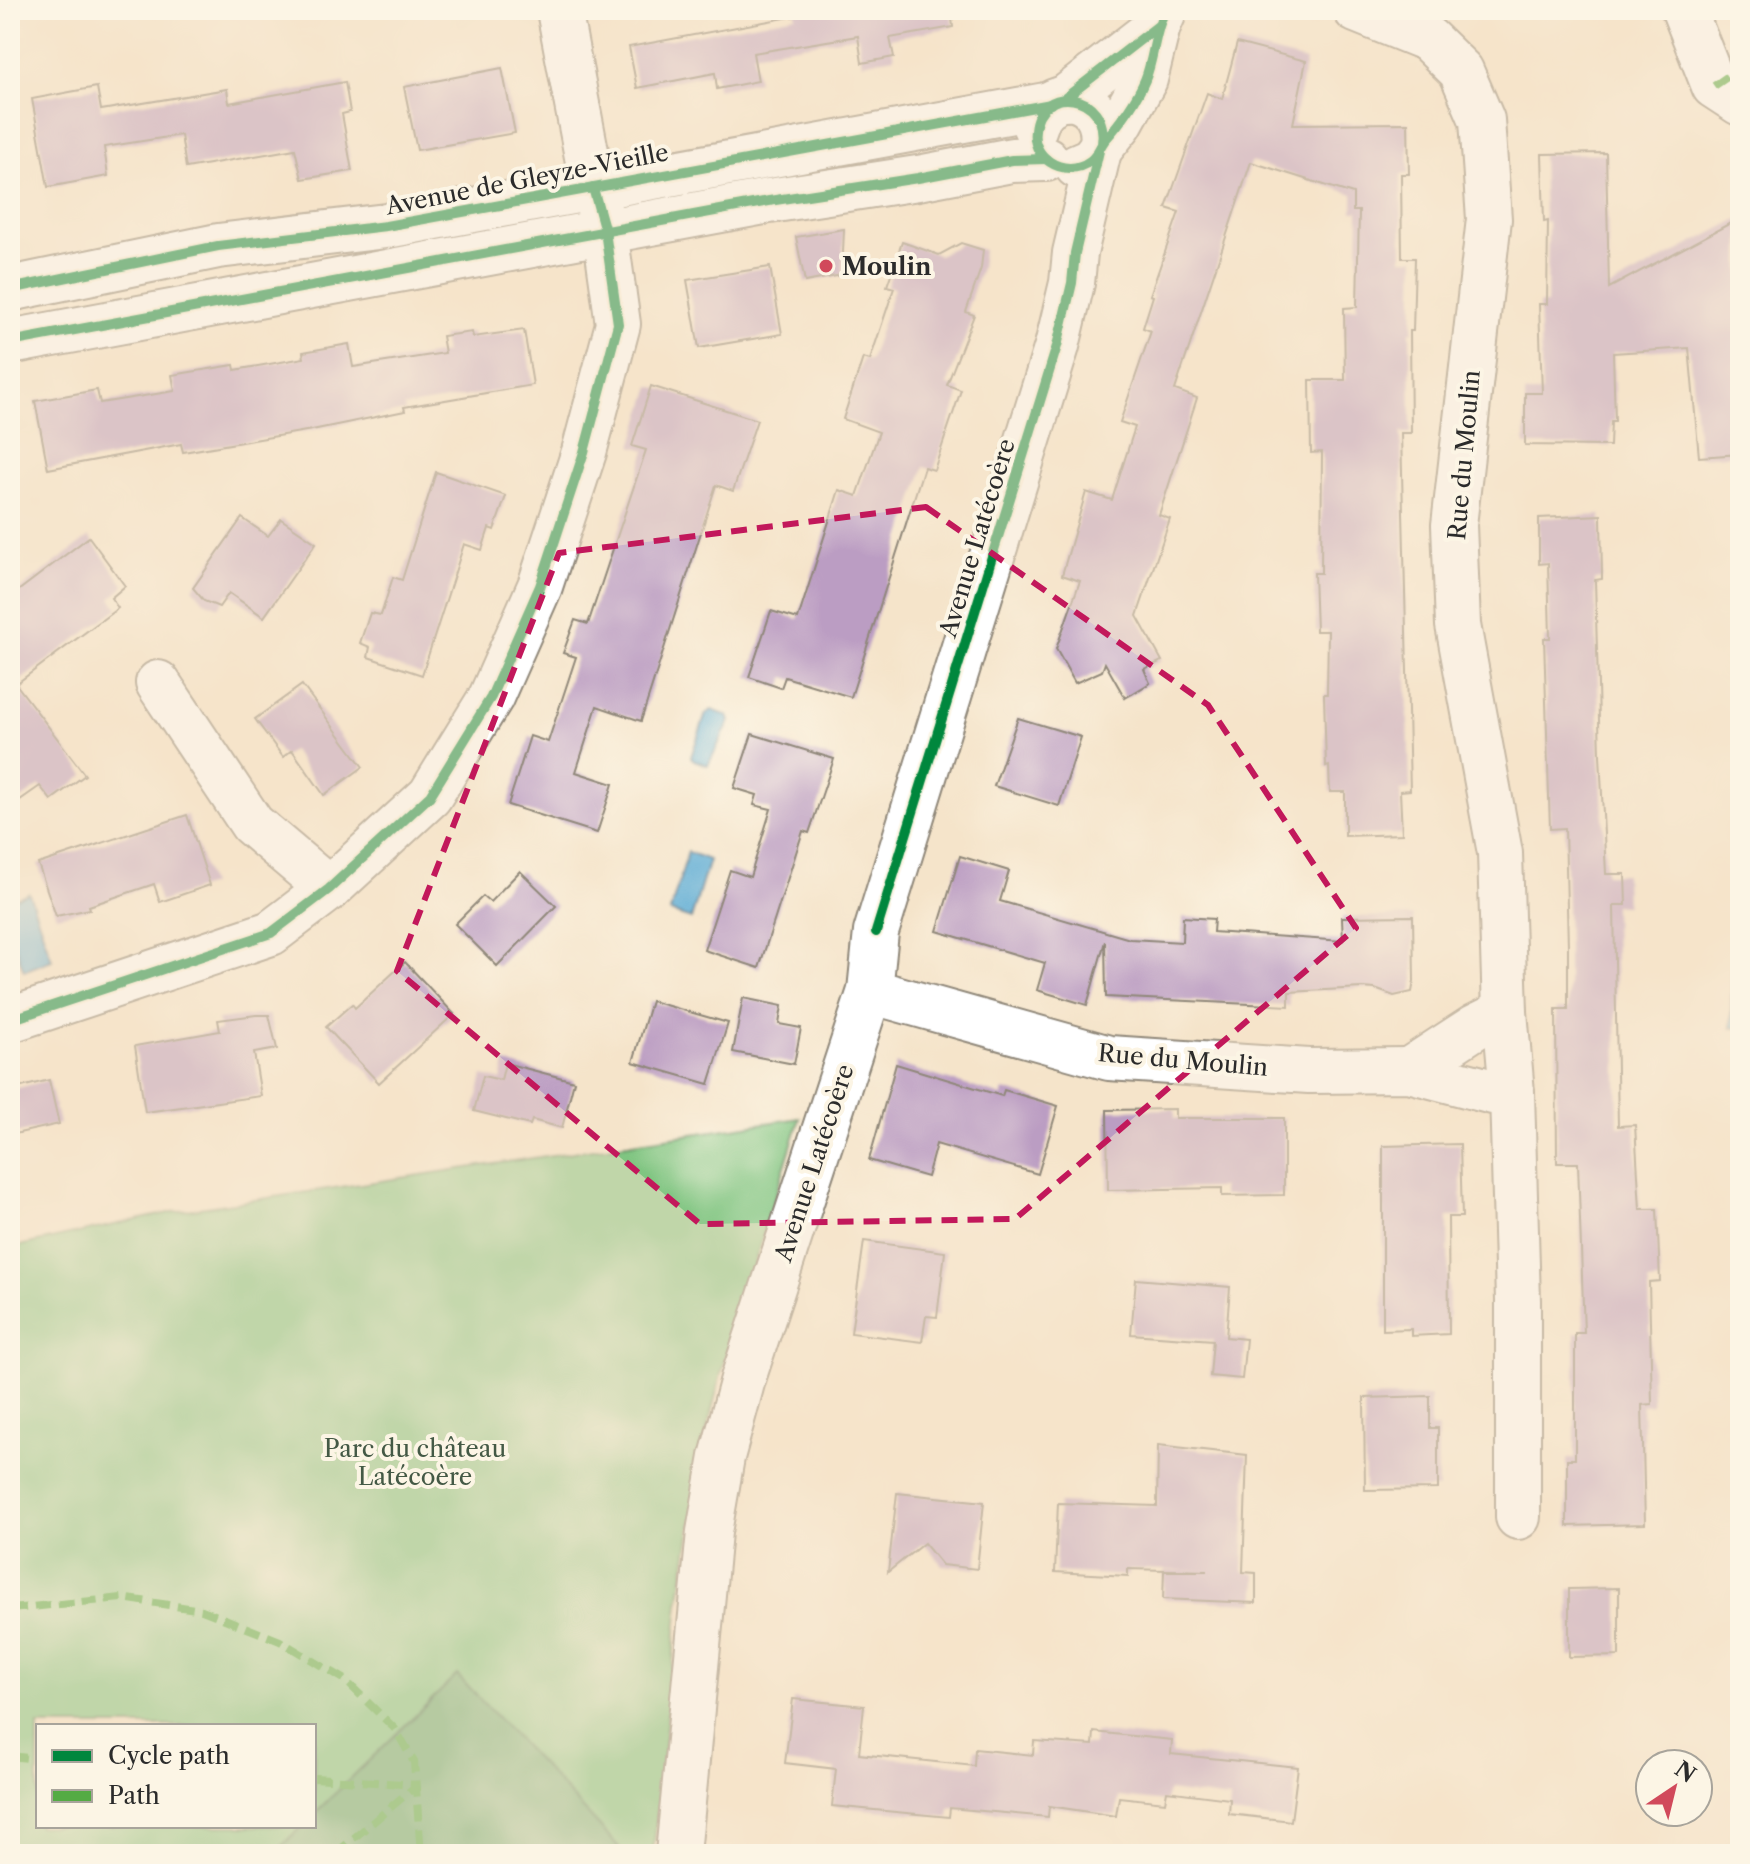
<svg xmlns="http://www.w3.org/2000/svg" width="1750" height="1864" font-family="'Libre Caslon Text',serif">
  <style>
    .green { fill: #7fc581; stroke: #557856; stroke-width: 2; fill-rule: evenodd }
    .forest { fill: #67aa6f; stroke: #496a4d; stroke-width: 2 }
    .water { fill: #5cacd6; stroke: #446c80; stroke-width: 2 }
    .building { fill: #bb9dc3 }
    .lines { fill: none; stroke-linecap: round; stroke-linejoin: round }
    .minor-casing { stroke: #90887a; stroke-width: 48 }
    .minor { stroke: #fff; stroke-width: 44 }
    .quiet { stroke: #54ab44; stroke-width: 8; stroke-dasharray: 16 8; stroke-linecap: butt }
    .cycleway-casing { stroke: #fcf5e5; stroke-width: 15 }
    .cycleway { stroke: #00873e; stroke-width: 10 }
    .marked { fill: none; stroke: #c2185b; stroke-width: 6; stroke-dasharray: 16 10; stroke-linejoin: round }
    .poi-dot { fill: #d1495b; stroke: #fcf5e5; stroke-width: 3 }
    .labels { text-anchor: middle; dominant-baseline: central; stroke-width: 8; stroke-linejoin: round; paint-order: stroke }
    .street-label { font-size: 24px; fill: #2b2b2b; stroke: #fcf5e5 }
    .poi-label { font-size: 24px; font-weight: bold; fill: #2b2b2b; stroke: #fcf5e5; text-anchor: start }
    .park-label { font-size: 24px; fill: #445945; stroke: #fcf5e5 }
  </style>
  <rect width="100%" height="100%" fill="#fcf5e5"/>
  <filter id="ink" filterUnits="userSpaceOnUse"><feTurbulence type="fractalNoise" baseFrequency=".0125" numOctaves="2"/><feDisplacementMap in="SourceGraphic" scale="16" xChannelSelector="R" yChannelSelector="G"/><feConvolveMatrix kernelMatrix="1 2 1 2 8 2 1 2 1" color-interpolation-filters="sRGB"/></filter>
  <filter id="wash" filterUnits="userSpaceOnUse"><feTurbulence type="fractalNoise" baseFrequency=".006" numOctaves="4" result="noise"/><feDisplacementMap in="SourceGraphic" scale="32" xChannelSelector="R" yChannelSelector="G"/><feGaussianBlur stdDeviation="1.8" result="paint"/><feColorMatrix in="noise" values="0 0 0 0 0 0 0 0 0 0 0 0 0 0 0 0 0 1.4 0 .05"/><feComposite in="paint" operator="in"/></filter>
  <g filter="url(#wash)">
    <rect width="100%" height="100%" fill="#f5e4ca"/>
    <!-- green -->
    <path class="green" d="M800 1118 725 1358 707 1430 679 1603 653 1854H10V1248L173 1212ZM38 1726H314V1826H38Z"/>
    <!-- forest -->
    <path class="forest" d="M457 1675 619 1847 609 1854H273L302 1826H314V1814Z"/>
    <!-- water -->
    <g class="water">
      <path d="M712 710 728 716 730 721 708 765 694 760 691 757 706 714Z"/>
      <path d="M688 852 709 860 691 919 670 912Z"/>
      <path d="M29 893 52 960 24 971 10 932V900Z"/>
      <path d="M1732 970H1740V1028H1731Z"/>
    </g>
    <g id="blocks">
      <!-- building -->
      <g class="building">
        <path d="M795 10H951L953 27 890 38 894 57 862 63 858 36 753 53 758 81 717 89 715 73 637 88 629 47 796 16Z"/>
        <path d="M1237 43 1306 61 1293 124 1408 123 1409 174H1401L1402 258H1415L1413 331H1410L1411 433H1401L1410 790 1400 791 1402 834 1345 836V792H1330L1329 766 1326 767 1324 694H1327L1328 631H1316L1314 573H1321L1322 452 1311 453 1310 380H1345L1344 308 1357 307 1359 211H1353V194L1251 162 1175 390 1197 398 1159 515 1170 519 1137 616 1162 661 1144 669 1150 683 1125 698 1105 663 1102 671 1075 683 1056 649 1080 581 1062 575 1086 492 1112 500 1135 427 1120 422 1151 331 1143 328 1153 296 1150 295 1179 212 1166 208 1207 93 1222 99Z"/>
        <path d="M502 68 515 133 417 150 404 87Z"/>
        <path d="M345 82 350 112 342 114 352 171 302 179 295 149 186 168 181 135 104 147 108 176 48 187 32 99 97 87 101 110 227 89 229 103Z"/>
        <path d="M1606 153 1609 288 1740 218V454L1699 457 1689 348 1613 353 1615 421H1611L1610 446 1525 445V393H1542L1539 304H1547L1548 221 1544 222 1542 154Z"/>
        <path d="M844 229 842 275 805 282 796 237Z"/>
        <path d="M902 242 939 255 961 243 983 250 981 268 966 312 974 315 947 385 961 390 934 470 924 467 851 697 785 677 781 688 749 677 771 611 798 619 839 490 857 496 879 432 843 419 863 358 870 360 894 288 887 286Z"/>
        <path d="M770 267 782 334 699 348 687 280Z"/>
        <path d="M524 330 533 385 404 407 405 411 312 430 183 452 181 444 48 469 35 401 97 390 100 403 175 391 172 375 234 365 235 370 304 358 303 352 349 344 353 367 445 353 442 336 472 332 473 337Z"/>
        <path d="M651 386 757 420 733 491 716 485 641 721 597 706 576 772 613 784 597 833 508 805 530 736 548 742 576 657 563 653 575 620 588 624 646 450 632 446Z"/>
        <path d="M436 472 506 496 494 530 489 528 482 550 464 544 422 675 368 657 370 647 360 643 370 613 381 615 393 577 402 580Z"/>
        <path d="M1601 515 1602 579 1595 580 1600 755 1606 874H1625L1626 905H1614L1618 1126 1635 1125 1640 1209H1657L1660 1281 1649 1282 1652 1404 1642 1405 1645 1524 1567 1526V1459H1575V1333H1584L1578 1163H1557L1556 1009H1568V947L1565 828 1550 829 1544 638H1550L1548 563 1539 564V518Z"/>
        <path d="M242 518 268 536 281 519 316 543 264 617 229 593 219 607 204 601 193 588Z"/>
        <path d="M89 537 125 586 111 598 118 608 16 684 85 775 51 800 40 786 10 807V597Z"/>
        <path d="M302 685 363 767 324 795 292 750 283 757 255 719Z"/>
        <path d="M1018 718 1081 737 1059 806 994 786Z"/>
        <path d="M752 734 834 759 809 833 803 831 759 968 704 950 730 870 750 877 771 809 754 805 757 795 734 788Z"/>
        <path d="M187 815 210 885 160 902 154 884 89 906 90 909 56 916 38 864Z"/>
        <path d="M960 856 1009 871 1000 901 1130 939 1182 942 1183 917 1214 919 1213 932 1343 941 1342 917 1413 916 1414 981 1412 992 1394 996 1375 989 1362 988 1289 992V1006L1106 997 1105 941 1087 1005 1037 990 1045 963 937 931Z"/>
        <path d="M520 871 556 906 497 966 455 924 483 896 490 902Z"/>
        <path d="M405 962 454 1014 379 1083 326 1027 352 1004 355 1008Z"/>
        <path d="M743 998 782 1006 779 1024 801 1028 794 1064 733 1052Z"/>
        <path d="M651 1001 728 1023 709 1084 633 1062Z"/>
        <path d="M256 1015H269L277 1049 254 1053 261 1096 145 1112 135 1046 220 1031 218 1020Z"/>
        <path d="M505 1063 574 1081 562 1128 532 1120 530 1125 474 1111 483 1076 501 1080Z"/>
        <path d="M896 1064 1002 1096 1004 1090 1058 1106 1038 1174 936 1144 927 1177 869 1160Z"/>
        <path d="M49 1080 59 1124 10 1135V1090Z"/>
        <path d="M1175 1109V1118H1284V1195L1222 1196V1188L1108 1190 1107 1110Z"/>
        <path d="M1460 1144 1462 1217H1448L1449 1334 1411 1336V1329L1383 1330V1146Z"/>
        <path d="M864 1241 945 1252 937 1317 926 1316 922 1342 851 1333Z"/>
        <path d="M1136 1279 1230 1287 1226 1337 1246 1339 1242 1379 1210 1376 1213 1340 1131 1334Z"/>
        <path d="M1430 1396V1428H1438V1489L1365 1490 1364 1398Z"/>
        <path d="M1158 1445 1247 1455 1243 1572 1256 1573V1603L1163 1599 1164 1571H1207L1128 1569V1576L1055 1572 1058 1503 1157 1506Z"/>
        <path d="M897 1493 984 1502 977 1569 942 1565 924 1543 888 1572Z"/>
        <path d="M1619 1588V1656L1569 1657V1589Z"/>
        <path d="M793 1699 864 1706 859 1754 974 1766 975 1749 1033 1755 1034 1741 1093 1745 1094 1732 1172 1740 1171 1754 1298 1767 1291 1821 1229 1814 1230 1799 1167 1791 1165 1802 1119 1797 1116 1816 1049 1806 1048 1817 950 1808 949 1817 832 1806 836 1769 785 1763Z"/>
      </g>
    </g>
  </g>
  <g filter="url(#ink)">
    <use href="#blocks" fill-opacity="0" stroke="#90887a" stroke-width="2"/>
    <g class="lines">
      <defs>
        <g id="minor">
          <path d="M1356 10 1428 39 1461 71 1482 120 1489 219 1454 525 1458 625 1500 853 1505 1012 1512 1093 1518 1301V1517"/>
          <path d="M1684 10 1714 86 1740 103"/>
          <path d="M1064 99 1158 26"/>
          <path d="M1035 127C1047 80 1109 95 1102 144"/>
          <path d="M1077 166 1091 160 1120 124 1145 79 1158 26 1165 10"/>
          <path d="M10 289 218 246 386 226 1051 104"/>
          <path d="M10 342 769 201 918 178 1012 160 1046 159"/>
          <path d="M158 683 252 824 329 889"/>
          <path d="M870 991 1109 1058 1309 1071 1409 1070 1493 1092 1512 1093"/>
          <path d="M10 1020 271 933 329 889 430 796 491 697 540 586 584 452 618 324 605 231 593 188 559 10"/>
          <path d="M1409 1070 1475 1027 1505 1012"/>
          <path d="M678 1854 709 1532 722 1457 743 1379 870 991 876 932 1057 346 1072 283 1075 253 1099 151"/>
        </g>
      </defs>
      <!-- minor casing -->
      <use href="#minor" class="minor-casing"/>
      <!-- minor -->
      <use href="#minor" class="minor"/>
      <!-- quiet -->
      <g class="quiet">
        <path d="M1714 86 1740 68"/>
        <path d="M10 1609 122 1598 202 1610 280 1641 344 1679 395 1729 414 1762 421 1854"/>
        <path d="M10 1756 38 1759"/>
        <path d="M314 1778 417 1785"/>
        <path d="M335 1854 417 1785"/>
      </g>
      <defs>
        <g id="cycleway">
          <path d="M1064 99 1158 26"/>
          <path d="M1102 144C1110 91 1039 83 1035 130 1033 143 1039 155 1050 162 1062 170 1078 170 1090 161 1097 156 1099 148 1104 141 1120 123 1135 103 1145 80 1154 58 1154 33 1165 10"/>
          <path d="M10 289 218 246 386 226 1051 104"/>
          <path d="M10 342 769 201 918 178 1012 160 1046 159"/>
          <path d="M876 932 1057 346 1072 283 1075 253 1099 151"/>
          <path d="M10 1020 271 933 329 889 430 796 491 697 540 586 584 452 618 324 605 231 593 188"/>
        </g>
      </defs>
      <!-- cycleway casing -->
      <use href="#cycleway" class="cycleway-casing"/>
      <!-- cycleway -->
      <use href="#cycleway" class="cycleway"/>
    </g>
  </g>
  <!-- marked area -->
  <path d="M0 0H1750V1864H0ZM926 507 1208 705 1356 928 1015 1219 700 1224 397 971 559 553Z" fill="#f5e4ca" fill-opacity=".55" fill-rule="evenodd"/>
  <path class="marked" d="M926 507 1208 705 1356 928 1015 1219 700 1224 397 971 559 553Z"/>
  <!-- markers -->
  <circle class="poi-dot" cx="826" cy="266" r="8"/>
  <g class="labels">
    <!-- street labels -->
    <g class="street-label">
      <text transform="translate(527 179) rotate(-11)">Avenue de Gleyze-Vieille</text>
      <text transform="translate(1464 455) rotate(-85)">Rue du Moulin</text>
      <text transform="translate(977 538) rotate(-73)">Avenue Latécoère</text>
      <text transform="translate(1183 1060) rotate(5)">Rue du Moulin</text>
      <text transform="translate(814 1163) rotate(-72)">Avenue Latécoère</text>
    </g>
    <!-- poi labels -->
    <g class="poi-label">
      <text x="842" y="266">Moulin</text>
    </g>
    <!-- park labels -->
    <g class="park-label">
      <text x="415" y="1448">Parc du château<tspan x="415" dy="28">Latécoère</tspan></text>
    </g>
  </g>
  <!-- margin -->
  <rect width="1750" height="1864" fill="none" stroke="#fcf5e5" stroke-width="40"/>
  <!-- legend -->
  <rect x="36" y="1724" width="280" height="104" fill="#fcf5e5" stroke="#a8a49b" stroke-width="2"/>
  <rect x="52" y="1750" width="40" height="12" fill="#00873e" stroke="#a8a49b" stroke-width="2"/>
  <text x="108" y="1764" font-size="24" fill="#2b2b2b">Cycle path</text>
  <rect x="52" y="1790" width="40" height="12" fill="#54ab44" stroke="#a8a49b" stroke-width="2"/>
  <text x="108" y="1804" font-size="24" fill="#2b2b2b">Path</text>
  <!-- north arrow -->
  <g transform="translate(1674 1788) rotate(35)"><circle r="38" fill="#fcf5e5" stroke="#a8a49b" stroke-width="2"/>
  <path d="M0-6L14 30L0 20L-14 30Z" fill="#d1495b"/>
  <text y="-12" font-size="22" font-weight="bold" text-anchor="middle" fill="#2b2b2b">N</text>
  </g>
</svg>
